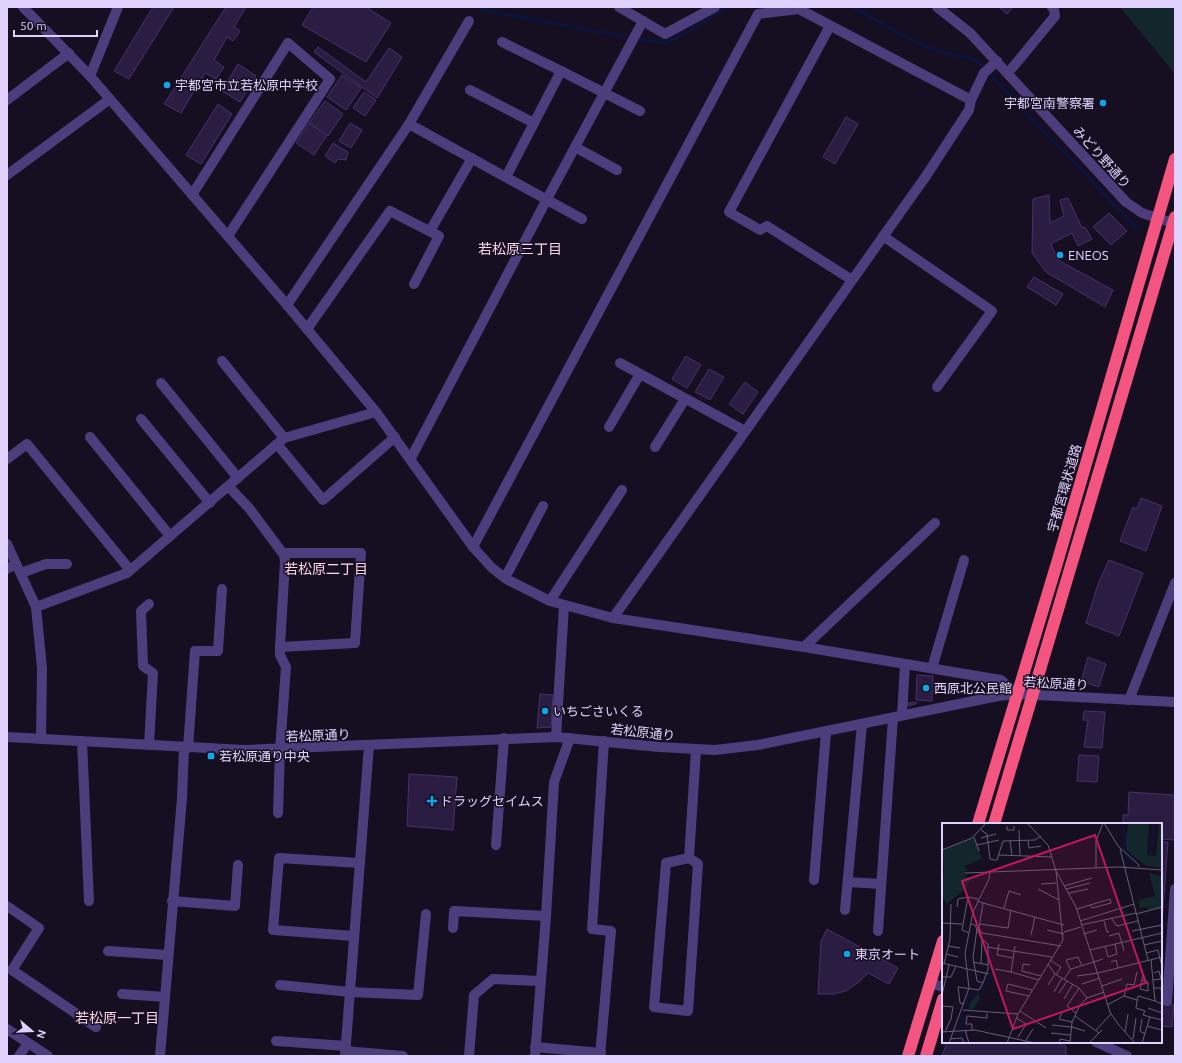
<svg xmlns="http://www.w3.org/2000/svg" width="1182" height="1063" font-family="Ubuntu,'Noto Sans JP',sans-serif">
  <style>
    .green { fill: #12262b }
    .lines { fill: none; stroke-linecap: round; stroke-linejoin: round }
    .stream { stroke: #0d143c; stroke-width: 3.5 }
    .building { fill: #2b1c41; stroke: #48306b }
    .minor { stroke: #4d3d7d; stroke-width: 10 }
    .highway { stroke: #f45580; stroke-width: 12 }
    .poi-dot { fill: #0fa6ea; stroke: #160f21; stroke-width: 1.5 }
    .labels { text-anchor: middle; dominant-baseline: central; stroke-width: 3; stroke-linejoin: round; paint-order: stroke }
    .poi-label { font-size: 13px; fill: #e0d2fc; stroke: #160f21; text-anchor: start }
    .street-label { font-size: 13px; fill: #e0d2fc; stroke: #160f21 }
    .neighbourhood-label { font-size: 14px; fill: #fcd4e5; stroke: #160f21 }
    .inset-river { fill: none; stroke: #0d143c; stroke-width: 2 }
    .inset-road { fill: none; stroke: #675d79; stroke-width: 1 }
    .view { fill: #c2185b; fill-opacity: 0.15; stroke: #c2185b; stroke-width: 2 }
    .inset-edge { fill: none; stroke: #e0d2fc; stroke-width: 2 }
  </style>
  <rect width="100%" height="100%" fill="#160f21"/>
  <!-- green -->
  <path class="green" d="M1120 7H1175V74Z"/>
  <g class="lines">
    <!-- stream -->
    <g class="stream">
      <path d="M479 7 489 11 626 37"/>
      <path d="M853 7C879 21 916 45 944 53 957 57 972 55 982 65"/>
      <path d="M641 40 665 43 680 36 727 7"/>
      <path d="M990 75 1139 230"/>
    </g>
  </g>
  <!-- building -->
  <g class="building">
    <path d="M153 7H174L129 79 114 71Z"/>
    <path d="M226 7H246L234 27 240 31 233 41 227 37 214 60 224 67 216 79 205 73 181 113 164 104Z"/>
    <path d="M313 7H366L391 23 366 62 302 25Z"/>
    <path d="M999 7H1013L1007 14Z"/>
    <path d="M318 47 366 82 389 48 402 57 377 98 314 52Z"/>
    <path d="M238 64 256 76 240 102 222 91Z"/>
    <path d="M342 75 361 88 346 110 327 97Z"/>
    <path d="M364 92 376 100 365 116 353 108Z"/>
    <path d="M325 101 343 114 328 136 309 123Z"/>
    <path d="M218 104 232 114 201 164 186 155Z"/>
    <path d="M846 117 858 124 835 164 823 157Z"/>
    <path d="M309 123 327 135 314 155 296 143Z"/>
    <path d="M350 123 362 130 351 148 339 141Z"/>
    <path d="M333 143 348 152 346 160 338 159 335 163 325 156Z"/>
    <path d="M1049 195 1050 223 1064 216 1060 200 1068 198 1082 228 1085 227 1092 239 1078 246 1072 233 1051 244 1058 260 1113 290 1105 307 1046 272 1032 253 1033 199Z"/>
    <path d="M1109 213 1127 231 1111 245 1093 227Z"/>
    <path d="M1034 277 1063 294 1056 305 1027 287Z"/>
    <path d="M686 356 701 365 687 388 672 379Z"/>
    <path d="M709 369 724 377 710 400 695 392Z"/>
    <path d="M745 382 758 392 743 414 729 404Z"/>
    <path d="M1141 498 1162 506 1146 551 1120 541 1133 507 1137 509Z"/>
    <path d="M1109 560 1143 573 1119 636 1086 623 1098 584Z"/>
    <path d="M1088 657 1106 664 1099 687 1081 681Z"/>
    <path d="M917 675 933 676V683H936V692H932V701L916 700Z"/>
    <path d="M540 694 553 695 551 727 537 728Z"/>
    <path d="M916 702V704L909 706 908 703Z"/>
    <path d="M1084 711 1105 712 1102 748 1084 747 1088 720H1083Z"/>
    <path d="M1079 755 1099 756 1097 782 1077 781Z"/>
    <path d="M409 774 457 777 453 830 407 826Z"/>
    <path d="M1129 792 1175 795V840L1161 839V824H1123V815H1128Z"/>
    <path d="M1161 842H1168L1161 935Z"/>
    <path d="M827 929 898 968 889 984 868 973 860 981 846 991 833 994H818L821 941Z"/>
    <path d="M1161 1004 1174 1005 1172 1027 1161 1026Z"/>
    <path d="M947 1042H1052L1066 1046V1056H942Z"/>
  </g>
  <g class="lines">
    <!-- minor -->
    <g class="minor">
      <path d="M23 7 90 76 287 305 376 412 473 547 492 568 508 580 550 601 613 618 804 647 1001 680 1017 694"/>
      <path d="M619 7 665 34 715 7"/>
      <path d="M937 7 970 33 1126 202 1142 213 1173 223"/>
      <path d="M830 26 729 212 760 230 767 226 852 280"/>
      <path d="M502 42 561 71"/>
      <path d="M1008 73 1055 16 1054 9 1052 7"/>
      <path d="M90 76 118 7"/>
      <path d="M470 90 534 123"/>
      <path d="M7 100 69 53"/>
      <path d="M409 124 469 21"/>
      <path d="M575 147 617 170"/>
      <path d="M7 175 110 99"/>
      <path d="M506 177 561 71 640 111"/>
      <path d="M192 195 288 43 330 79 228 236"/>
      <path d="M430 231 472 158"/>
      <path d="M883 236 992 311 937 387"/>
      <path d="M287 305 409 124 582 219"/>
      <path d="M307 329 390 211 439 236 414 284"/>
      <path d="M222 361 284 438"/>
      <path d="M620 363 745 431"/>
      <path d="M161 383 238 478"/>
      <path d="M141 419 210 503"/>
      <path d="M609 427 640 374"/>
      <path d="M90 437 170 536"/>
      <path d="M277 444 323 500 395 437"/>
      <path d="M655 447 685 399"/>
      <path d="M411 458 547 199 643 21"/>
      <path d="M7 459 27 444 130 570"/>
      <path d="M229 487 249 508 284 555 285 561 280 647V655L286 667 280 749 278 813"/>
      <path d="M7 544 36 607 42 668 41 739"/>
      <path d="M473 547 758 14 799 9 971 100 984 73 997 61"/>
      <path d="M7 569 16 564"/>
      <path d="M21 573 46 564H67"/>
      <path d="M505 578 543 506"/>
      <path d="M550 601 622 490"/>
      <path d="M36 607 127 573 284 438 376 412"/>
      <path d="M613 618 926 176 969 110 971 100"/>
      <path d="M280 647 355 643 361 553H283"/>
      <path d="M804 647 935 523"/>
      <path d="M932 668 964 560"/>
      <path d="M1129 700 1175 583"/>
      <path d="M902 715 905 664"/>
      <path d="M7 737 244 750 556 737 659 747 715 750 758 745 998 696 1017 694 1175 702"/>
      <path d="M556 737 564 606"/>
      <path d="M82 741 89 901"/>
      <path d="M149 745 153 673 143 666 141 611 149 604"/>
      <path d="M188 748 195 651H218L222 589"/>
      <path d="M496 845 504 738"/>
      <path d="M689 858 666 863 654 1007 688 1011 698 864 689 858 696 750"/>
      <path d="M814 880 826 732"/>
      <path d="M848 882 881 884"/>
      <path d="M172 901 235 906 238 865"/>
      <path d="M7 906 39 928 12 970 96 1027"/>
      <path d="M845 910 862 724"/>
      <path d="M453 928 454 911 546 916"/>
      <path d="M878 931 893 718"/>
      <path d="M354 936 273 930 279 858 360 863"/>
      <path d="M108 951 167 955"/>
      <path d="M930 983 943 987"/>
      <path d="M280 985 350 992 418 995 426 914"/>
      <path d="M122 994 165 997"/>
      <path d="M1167 1001 1175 889"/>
      <path d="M7 1029 48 1056"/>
      <path d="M276 1041 346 1046"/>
      <path d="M1096 1042 1127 1056"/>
      <path d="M535 1047 601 1053"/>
      <path d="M345 1051 403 1056"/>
      <path d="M19 1056 28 1043"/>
      <path d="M160 1056 182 798 184 748"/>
      <path d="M345 1056 369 745"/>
      <path d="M469 1056 474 995 493 979 541 981"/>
      <path d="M535 1056 546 916 554 782 570 738"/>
      <path d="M600 1056 611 931 592 929 604 741"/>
    </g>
    <!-- highway -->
    <g class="highway">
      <path d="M978 824 1057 563 1175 159"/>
      <path d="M994 824 1175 217"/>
      <path d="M908 1056 943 941"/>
      <path d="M926 1056 943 999"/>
    </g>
  </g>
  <!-- markers -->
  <g class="poi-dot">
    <circle cx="167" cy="85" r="4"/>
    <circle cx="1103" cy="103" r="4"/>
    <circle cx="1060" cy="255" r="4"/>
    <circle cx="926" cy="688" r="4"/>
    <circle cx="545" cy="711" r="4"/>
    <rect x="207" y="752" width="8" height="8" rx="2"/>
    <path d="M430 795h4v4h4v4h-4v4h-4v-4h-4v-4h4z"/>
    <circle cx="847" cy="954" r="4"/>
  </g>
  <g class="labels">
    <!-- poi labels -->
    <g class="poi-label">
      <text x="175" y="85">宇都宮市立若松原中学校</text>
      <text x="1095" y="103" text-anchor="end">宇都宮南警察署</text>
      <text x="1068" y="255">ENEOS</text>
      <text x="934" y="688">西原北公民館</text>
      <text x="553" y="711">いちごさいくる</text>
      <text x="219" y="756">若松原通り中央</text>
      <text x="440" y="801">ドラッグセイムス</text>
      <text x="855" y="954">東京オート</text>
    </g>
    <!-- street labels -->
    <g class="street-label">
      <text transform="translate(1102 157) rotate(48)">みどり野通り</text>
      <text transform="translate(1064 488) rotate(-74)">宇都宮環状道路</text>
      <text transform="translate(1056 683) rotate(3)">若松原通り</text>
      <text transform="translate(643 732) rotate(6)">若松原通り</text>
      <text transform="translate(318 735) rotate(-2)">若松原通り</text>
    </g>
    <!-- neighbourhood labels -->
    <g class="neighbourhood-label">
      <text x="520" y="249">若松原三丁目</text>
      <text x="326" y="569">若松原二丁目</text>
      <text x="117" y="1018">若松原一丁目</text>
    </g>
  </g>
  <!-- overview -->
  <g transform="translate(942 823)">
    <rect width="220" height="220" fill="#160f21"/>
    <path d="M186 0H207L205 32 214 33 217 0H220V45L204 43 183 26ZM32 15 40 36 22 43 26 48H23V54H30L22 67 5 81 0 73 2 47 0 27ZM207 50 220 53V84L206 87 205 84 198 85 196 77 213 73ZM36 171 38 175 32 186H26L29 178Z" fill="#12262b"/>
    <path class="inset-river" d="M179 0 183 11 184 33 194 42M209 32 212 0M35 103 36 82M22 186 26 175 44 164 51 148 48 126M21 189 18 209 24 220"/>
    <path class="inset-road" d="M85 0 106 22 114 48 134 84 168 189 176 201 193 220M162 0 176 23 196 41 197 44M65 3V7H72V3M39 7 45 11 48 36 52 37H55L61 18 93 17 99 13M77 7 78 33M32 14 37 28M39 15 54 11M68 18 70 32M86 18 87 25 99 23M35 22 57 17M178 26 206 137M0 27 30 15 44 0M57 32 110 34M154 45V18L161 0M23 50 177 44 220 47M99 61 114 60M122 63 150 55M96 66 117 77M124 66 148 60M127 70 146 66M35 78 41 80 37 105 40 110 119 123M41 80 122 102M15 84 16 76 26 74M62 85 67 68 79 72M135 86 168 76 169 80 150 85 148 82M194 91 220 84M170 96 175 103 196 98M138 98 192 81M162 98 165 109H167M0 100 20 101M29 101 33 102 39 115 46 121V146L41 160 35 158 31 134 35 106M38 101 66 105 69 87M139 102 194 90M105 107 122 111M190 108 220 102M122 109 139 104M27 110 20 107 26 74 36 76M141 111 155 107M89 112 93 94M167 113 177 110 182 128M57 121 55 132 71 135M202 122 220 118M6 123 18 125M73 123 69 149 97 157M163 123 166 134 175 131 173 121M45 124 110 134M148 127 220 110M204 130 216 127 220 144M4 131 16 134M108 137 119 144 114 152M209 137 213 178 220 181M31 139 46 142M169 139 174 137 176 145M0 140 47 151M39 140 40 116M2 141 8 116 9 81M106 141 113 151 137 165 145 175M88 142 81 141 80 148 99 153M53 146 69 149M128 146 124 137 136 134 140 143M156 150 220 134M135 153 156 150M0 154H9L14 143M122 156 129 146 161 136M200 157 206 159V168L198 166 201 152M211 157 219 156 217 148 212 150M140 161 158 155M106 162 113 151M160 163 180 156M212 165H219L220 173M112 169 120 155M117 170 125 158M0 172 7 142M87 173 64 168 66 161 90 167M182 173 195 177M122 176 131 161M22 181 18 180 16 164 37 167 41 160M165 182 182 173 185 161 192 162 195 149M0 183 11 184 9 196 3 209M206 185 220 190M21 187 76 191M78 188 104 205M120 190 117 196 130 199M134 190 125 183 137 165M133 193 157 210M208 194 201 192 203 188 194 185 196 173 213 178M74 195 84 201 76 214M200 196 198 208 203 211M110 202 129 204M205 203 220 207M130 204 143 208M23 207 27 220M30 207V201H24L25 193 45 195V190M154 207 169 191M0 209 33 207 93 220M183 209 186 191M109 210 128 212M8 216 20 215 22 220M191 216 194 195M84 217 91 206M7 220 27 165 23 130 31 89 47 56 48 49M65 220 76 191 121 117 114 48M117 220 118 216 128 218M128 220 130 199 138 182 145 175 162 169M147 220 160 207M200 220 208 194 220 197"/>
    <path class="view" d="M153 12 204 160 71 206 20 58Z"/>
    <rect width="220" height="220" class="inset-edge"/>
  </g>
  <!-- border -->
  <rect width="1182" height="1063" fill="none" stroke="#e0d2fc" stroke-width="16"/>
  <!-- north arrow -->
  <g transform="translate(32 1031) rotate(109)" stroke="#160f21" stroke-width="3" paint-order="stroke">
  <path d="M0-3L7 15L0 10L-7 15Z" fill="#e0d2fc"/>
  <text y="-6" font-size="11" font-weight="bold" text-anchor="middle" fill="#e0d2fc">N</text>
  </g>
  <!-- scale -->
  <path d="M14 30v6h83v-6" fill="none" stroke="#e0d2fc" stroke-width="2"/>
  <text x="20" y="30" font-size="12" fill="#e0d2fc" stroke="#160f21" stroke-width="3" paint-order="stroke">50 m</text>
</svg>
